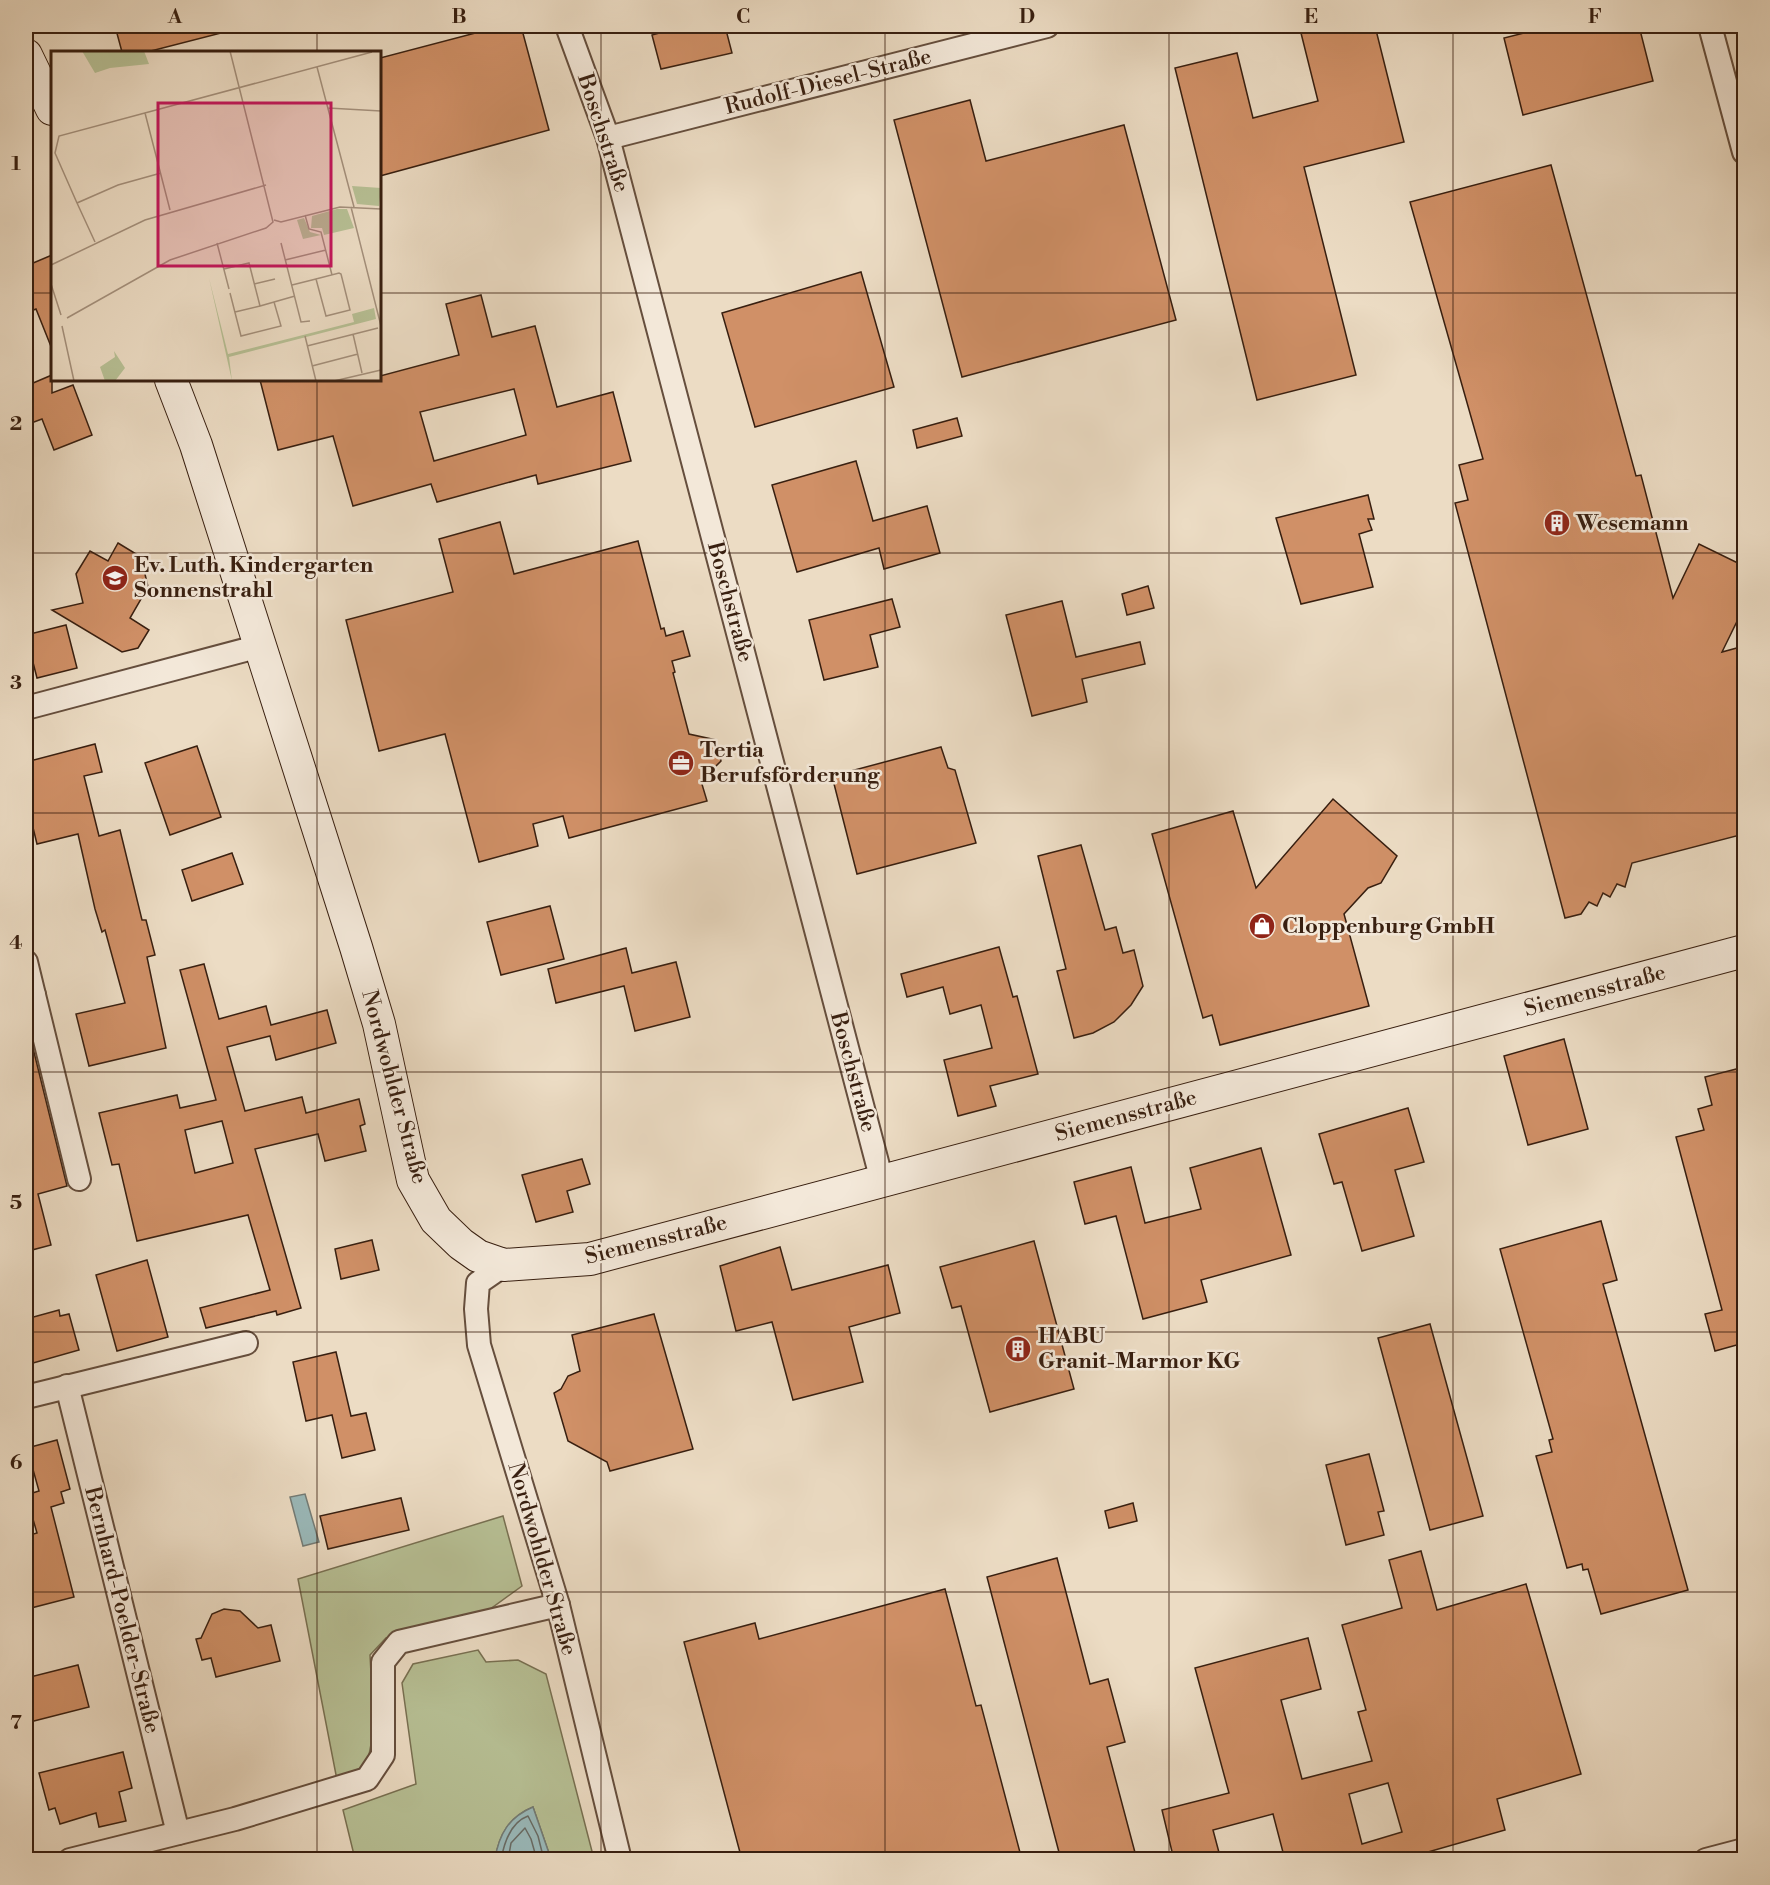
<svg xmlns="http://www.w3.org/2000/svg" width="1770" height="1885" font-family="'Libre Bodoni',serif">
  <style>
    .green { fill: #b7c095; stroke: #787052; stroke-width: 1.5 }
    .water { fill: #9ababb; stroke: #737c77; stroke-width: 1.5 }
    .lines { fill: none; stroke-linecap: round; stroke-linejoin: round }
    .shore { stroke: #696c66; stroke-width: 1.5 }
    .building { fill: #d09067; stroke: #381f10; stroke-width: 1.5; fill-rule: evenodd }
    .minor-casing { stroke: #654e3d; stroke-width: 26 }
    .secondary-casing { stroke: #381f10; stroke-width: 34 }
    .minor { stroke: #f3e8d9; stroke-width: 22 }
    .secondary { stroke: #f3e8d9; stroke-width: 32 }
    .grid { fill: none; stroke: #381f10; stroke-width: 1.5; stroke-opacity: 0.55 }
    .labels { text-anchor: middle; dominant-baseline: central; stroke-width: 5; stroke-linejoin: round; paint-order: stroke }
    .street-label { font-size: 22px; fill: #381f10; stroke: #f3e8d9 }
    .poi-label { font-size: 22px; font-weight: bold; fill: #381f10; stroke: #f3e8d9; text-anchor: start }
    .inset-road { fill: none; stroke: #a4907c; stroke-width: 1.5 }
    .view { fill: #c2185b; fill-opacity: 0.15; stroke: #c2185b; stroke-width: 3 }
    .inset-edge { fill: none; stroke: #381f10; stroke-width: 3 }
    .neatline { fill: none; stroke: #381f10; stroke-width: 2 }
    .grid-label { font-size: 20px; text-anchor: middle; font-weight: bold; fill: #381f10 }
  </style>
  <rect width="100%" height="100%" fill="#ecdcc4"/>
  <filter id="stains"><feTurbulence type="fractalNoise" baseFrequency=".00333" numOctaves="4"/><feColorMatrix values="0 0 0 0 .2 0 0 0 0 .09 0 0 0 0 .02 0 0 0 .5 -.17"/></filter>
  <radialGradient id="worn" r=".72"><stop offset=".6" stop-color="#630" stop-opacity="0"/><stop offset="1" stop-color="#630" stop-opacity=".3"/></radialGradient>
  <!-- green -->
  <g class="green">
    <path d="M503 1516 522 1586 486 1612 386 1638 370 1655 374 1729 367 1765 337 1780 298 1579Z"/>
    <path d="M478 1650 486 1662 518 1660 546 1674 594 1859H551L533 1807C509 1817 499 1835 495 1859H355L343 1810 416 1784 402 1683 413 1664Z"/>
  </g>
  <!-- water -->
  <g class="water">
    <path d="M305 1494 319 1542 303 1546 290 1497Z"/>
    <path d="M533 1807 551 1859H495C499 1834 509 1817 533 1807Z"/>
  </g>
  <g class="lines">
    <!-- shore -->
    <g class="shore">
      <path d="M501 1860C504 1843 511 1822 528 1816L538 1836 544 1860"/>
      <path d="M508 1860 511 1843 525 1828 531 1839 537 1860"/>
    </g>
  </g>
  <!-- building -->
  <g class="building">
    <path d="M115 26H224L225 32 147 52H122Z"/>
    <path d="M502 26H521L549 130 380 176V58Z"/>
    <path d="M666 26H725L732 53 661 69 652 35 667 31Z"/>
    <path d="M1315 26H1375L1404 142 1304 167 1356 375 1257 400 1175 68 1237 53 1253 118 1318 101 1300 29Z"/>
    <path d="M1552 26H1639L1653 81 1523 115 1504 38Z"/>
    <path d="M970 100 986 161 1124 125 1176 320 962 377 894 120Z"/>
    <path d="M1551 165 1636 476 1641 475 1673 598 1699 544 1744 566V607L1722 652 1744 646V834L1632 863 1625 887 1617 884 1610 897 1603 893 1597 906 1589 902 1581 914 1565 918 1455 503 1468 500 1459 465 1483 459 1410 202Z"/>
    <path d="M52 255V349L36 309 26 313V266Z"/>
    <path d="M861 272 894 387 755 427 722 313Z"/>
    <path d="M481 295 492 337 535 326 557 407 613 392 631 461 538 484 536 475 437 502 431 484 353 506 333 436 278 450 260 380H380V376L459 355 446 304ZM514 389 526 435 434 461 420 412Z"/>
    <path d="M52 375V393L73 385 92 435 54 450 42 419 26 425V386Z"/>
    <path d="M957 418 962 436 917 448 913 430Z"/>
    <path d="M856 461 873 521 927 506 940 553 884 569 879 548 797 572 772 485Z"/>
    <path d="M1368 495 1374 519H1368L1372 530 1359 534 1373 587 1301 604 1276 518Z"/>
    <path d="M500 522 514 574 638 541 661 629 664 628 666 636 683 631 690 656 672 661 675 672 673 673 689 734 716 740 721 761 701 781 707 801 569 838 563 816 533 824 538 846 479 862 445 734 379 751 346 620 453 592 439 539Z"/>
    <path d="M118 543 141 557 148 587 130 618 149 630 138 648 122 652 52 610 83 603 76 574 90 551 108 561Z"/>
    <path d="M1148 586 1154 608 1127 615 1122 594Z"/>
    <path d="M892 599 900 627 870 635 878 667 824 680 809 620Z"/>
    <path d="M1062 601 1076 657 1140 642 1145 664 1082 679 1087 702 1032 716 1006 615Z"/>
    <path d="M66 625 77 668 37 678 26 635Z"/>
    <path d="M95 744 102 772 84 776 99 836 120 830 142 920H146L155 955 147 957 166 1048 89 1066 76 1014 125 1003 105 930 102 932 95 909 78 834 37 844 26 799V762Z"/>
    <path d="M197 746 221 817 170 835 145 763Z"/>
    <path d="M941 747 948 768 955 770 976 843 857 874 832 776Z"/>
    <path d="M1333 799 1397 856 1381 883 1368 888 1344 914 1369 1006 1220 1045 1212 1015 1203 1018 1152 834 1233 811 1256 888Z"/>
    <path d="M1081 845 1105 930 1116 927 1123 953 1134 950 1143 986 1131 1005 1114 1022 1093 1033 1074 1038 1057 971 1066 969 1038 856Z"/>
    <path d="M232 853 243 884 192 901 182 870Z"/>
    <path d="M550 906 564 959 501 975 487 922Z"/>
    <path d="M999 947 1013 997 1017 996 1038 1074 990 1086 996 1106 958 1116 944 1060 992 1048 981 1005 950 1014 943 987 907 997 901 974Z"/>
    <path d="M626 948 632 973 676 962 690 1017 635 1031 624 986 556 1003 548 969Z"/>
    <path d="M204 964 219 1019 266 1006 271 1025 327 1010 336 1043 276 1060 270 1036 227 1047 245 1111 302 1097 306 1113 359 1099 365 1124 360 1126 366 1151 325 1161 318 1134 255 1149 301 1308 277 1315 276 1311 206 1328 200 1308 270 1290 248 1215 137 1241 119 1164 112 1165 99 1113 177 1095 180 1108 216 1100 180 970ZM222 1121 233 1163 195 1173 185 1130Z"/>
    <path d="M1564 1039 1588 1129 1528 1145 1504 1056Z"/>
    <path d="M31 1040 67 1186 38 1194 51 1245 32 1250 30 1241 26 1242V1041Z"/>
    <path d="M1744 1067V1343L1715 1351 1705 1314 1722 1310 1676 1137 1704 1130 1698 1109 1712 1105 1705 1077Z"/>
    <path d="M1408 1108 1424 1162 1395 1170 1414 1236 1362 1251 1342 1182 1334 1184 1319 1134Z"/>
    <path d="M1261 1148 1291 1255 1201 1280 1207 1302 1143 1319 1116 1216 1085 1224 1074 1182 1131 1167 1145 1223 1201 1209 1190 1168Z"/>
    <path d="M582 1159 590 1184 567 1191 573 1212 536 1222 522 1175Z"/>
    <path d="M1601 1221 1617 1280 1603 1284 1688 1590 1601 1614 1588 1569 1583 1570 1582 1564 1567 1568 1536 1456 1552 1452 1549 1440 1553 1439 1500 1249Z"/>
    <path d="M372 1240 379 1270 341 1279 335 1249Z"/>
    <path d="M1034 1241 1074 1389 990 1412 961 1306 952 1308 940 1267Z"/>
    <path d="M780 1247 792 1290 888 1265 900 1313 849 1327 863 1382 793 1400 772 1322 736 1331 720 1266Z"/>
    <path d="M147 1260 168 1337 117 1351 96 1275Z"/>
    <path d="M59 1310 60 1316 69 1314 79 1350 26 1365V1319Z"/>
    <path d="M654 1314 693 1449 610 1471 607 1462 568 1441 554 1393 561 1389 568 1376 580 1371 572 1335Z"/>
    <path d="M1430 1324 1483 1516 1430 1530 1378 1338Z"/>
    <path d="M336 1352 351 1416 366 1413 375 1450 342 1458 332 1415 306 1421 293 1362Z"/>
    <path d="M57 1440 70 1489 61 1492 64 1503 51 1507 74 1597 31 1608 26 1588V1536L37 1533 26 1495 39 1491 27 1448Z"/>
    <path d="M1369 1454 1384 1511 1378 1512 1384 1535 1346 1545 1326 1465Z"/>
    <path d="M401 1498 409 1530 328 1549 320 1516Z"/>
    <path d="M1133 1503 1137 1521 1109 1528 1105 1511Z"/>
    <path d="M1421 1551 1437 1610 1526 1584 1581 1774 1497 1799 1505 1830 1400 1860H1285L1273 1814 1213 1830 1221 1860H1174L1162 1810 1229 1793 1195 1668 1308 1638 1321 1689 1281 1700 1302 1779 1372 1761 1358 1712 1366 1710 1342 1625 1402 1608 1389 1560ZM1388 1783 1402 1832 1362 1844 1349 1794Z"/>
    <path d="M1057 1558 1090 1684 1108 1679 1125 1742 1107 1747 1137 1860H1061L987 1577Z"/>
    <path d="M945 1589 976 1706 981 1705 1022 1860H742L684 1642 755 1623 759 1639Z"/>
    <path d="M224 1609 240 1611 258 1628 271 1625 280 1661 216 1677 211 1658 202 1660 196 1639 201 1638 212 1614Z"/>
    <path d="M78 1665 89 1707 26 1723V1678Z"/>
    <path d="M123 1752 132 1788 119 1792 126 1821 99 1827 96 1813 60 1824 55 1808 49 1810 39 1773Z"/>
  </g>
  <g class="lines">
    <defs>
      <g id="minor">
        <path d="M567 26 608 138 882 1181"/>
        <path d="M1710 26 1744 152"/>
        <path d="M608 138 1047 26"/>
        <path d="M26 708 260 646"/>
        <path d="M26 962 34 995 26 997"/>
        <path d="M34 995 79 1179"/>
        <path d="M504 1265 478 1283 476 1309 479 1345 558 1605 620 1860"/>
        <path d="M67 1386 178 1833"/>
        <path d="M26 1397 246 1343"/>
        <path d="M70 1860 235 1819 367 1779 383 1755V1662L399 1642 558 1605"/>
        <path d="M1706 1860 1744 1850"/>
      </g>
      <g id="secondary">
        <path d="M26 55 52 109"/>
        <path d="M171 380 196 445 356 947 379 1024 413 1180 436 1220 461 1244 478 1256 504 1265 590 1259 1744 951"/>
      </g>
    </defs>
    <!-- minor casing -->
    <use href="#minor" class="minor-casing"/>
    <!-- secondary casing -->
    <use href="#secondary" class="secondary-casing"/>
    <!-- minor -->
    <use href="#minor" class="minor"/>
    <!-- secondary -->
    <use href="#secondary" class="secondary"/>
  </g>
  <!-- grid -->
  <path class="grid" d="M317 26V52M601 26V1860M885 26V1860M1169 26V1860M1453 26V1860M26 293H52M380 293H1744M317 380V1860M26 553H1744M26 813H1744M26 1072H1744M26 1332H1744M26 1592H1744"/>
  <!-- icons -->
  <defs>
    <symbol id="building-disc" viewBox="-11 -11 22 22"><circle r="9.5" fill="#8f2418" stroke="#f3e8d9"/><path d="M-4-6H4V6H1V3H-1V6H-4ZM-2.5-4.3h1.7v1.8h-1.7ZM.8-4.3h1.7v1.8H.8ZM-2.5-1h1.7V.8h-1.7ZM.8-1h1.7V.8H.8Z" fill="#fff"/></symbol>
    <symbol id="school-disc" viewBox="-11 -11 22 22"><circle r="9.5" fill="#8f2418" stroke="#f3e8d9"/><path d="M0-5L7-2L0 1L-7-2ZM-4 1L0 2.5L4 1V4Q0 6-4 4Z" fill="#fff"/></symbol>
    <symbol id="office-disc" viewBox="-11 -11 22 22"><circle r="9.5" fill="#8f2418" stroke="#f3e8d9"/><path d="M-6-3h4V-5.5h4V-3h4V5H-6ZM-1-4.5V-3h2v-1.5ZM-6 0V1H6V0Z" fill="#fff"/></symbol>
    <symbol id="shop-disc" viewBox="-11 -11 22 22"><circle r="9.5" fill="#8f2418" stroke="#f3e8d9"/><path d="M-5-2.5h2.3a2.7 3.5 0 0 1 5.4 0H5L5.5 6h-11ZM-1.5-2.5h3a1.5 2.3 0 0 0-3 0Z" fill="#fff"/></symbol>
  </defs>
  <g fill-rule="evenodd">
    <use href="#building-disc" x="1542" y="508" width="30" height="30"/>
    <use href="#school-disc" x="100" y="563" width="30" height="30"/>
    <use href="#office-disc" x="666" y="748" width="30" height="30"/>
    <use href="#shop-disc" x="1247" y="911" width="30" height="30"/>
    <use href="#building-disc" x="1003" y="1334" width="30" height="30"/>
  </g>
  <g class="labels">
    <!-- street labels -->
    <g class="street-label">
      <text transform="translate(828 82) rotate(-14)">Rudolf-Diesel-Straße</text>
      <text transform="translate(603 133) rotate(72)">Boschstraße</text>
      <text transform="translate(730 602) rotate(75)">Boschstraße</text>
      <text transform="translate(1595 991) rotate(-15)">Siemensstraße</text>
      <text transform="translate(853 1072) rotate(75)">Boschstraße</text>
      <text transform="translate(394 1087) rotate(75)">Nordwohlder Straße</text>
      <text transform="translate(1126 1116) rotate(-15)">Siemensstraße</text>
      <text transform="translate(656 1240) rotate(-14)">Siemensstraße</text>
      <text transform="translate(542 1559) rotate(74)">Nordwohlder Straße</text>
      <text transform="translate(122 1610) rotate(76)">Bernhard-Poelder-Straße</text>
    </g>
    <!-- poi labels -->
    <g class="poi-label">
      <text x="1576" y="523">Wesemann</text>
      <text x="134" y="565">Ev. Luth. Kindergarten<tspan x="134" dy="25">Sonnenstrahl</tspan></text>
      <text x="700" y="750">Tertia<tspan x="700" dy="25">Berufsförderung</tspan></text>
      <text x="1282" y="926">Cloppenburg GmbH</text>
      <text x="1038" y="1336">HABU<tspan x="1038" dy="25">Granit-Marmor KG</tspan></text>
    </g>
  </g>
  <!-- overview -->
  <g transform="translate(51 51)">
    <rect width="330" height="330" fill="#ecdcc4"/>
    <path d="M31 0H93L98 13 59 17 44 22ZM301 135 330 137 328 155 306 153ZM286 158H296L303 177 273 184 271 177H260L261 165ZM253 167 259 181 270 184 252 188 246 169ZM158 227 177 303 303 271 301 263 323 257 325 268 178 306 181 330ZM63 300 74 317 64 330H54L49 316 64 306Z" fill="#b7c095"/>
    <path class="inset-road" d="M266 16 303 156M277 57 330 60M94 62 119 159M26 152 4 102 8 85 321 1M300 156 330 275M254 164 258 178 270 181 281 224M223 169 230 171 289 156 330 158M44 191 26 152 67 134 110 122M166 192 178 238M230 192 250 271 259 270M234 209 275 199M0 214 94 169 215 134M173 218 198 212 209 255 244 245M0 233 10 264M203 233 224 228M241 234 261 229 288 222 290 223 299 259 275 265 265 228M179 242 190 285 230 275 223 251M184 261 209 255M16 267 119 209 215 177 222 171 179 0M11 275 23 330M302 283 311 322M254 285 265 330M256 295 327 277M261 315 307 303M283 330 330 319"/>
    <path class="view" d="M107 52H280V215H107Z"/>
    <rect width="330" height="330" class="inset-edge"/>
  </g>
  <!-- margin -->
  <rect width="1770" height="1885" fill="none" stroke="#ecdcc4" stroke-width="66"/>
  <rect x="33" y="33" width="1704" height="1819" class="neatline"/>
  <g class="grid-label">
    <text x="175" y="23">A</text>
    <text x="459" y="23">B</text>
    <text x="743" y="23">C</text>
    <text x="1027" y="23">D</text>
    <text x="1311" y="23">E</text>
    <text x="1595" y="23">F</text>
    <text x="16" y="170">1</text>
    <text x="16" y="430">2</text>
    <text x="16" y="689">3</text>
    <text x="16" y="949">4</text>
    <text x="16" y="1209">5</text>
    <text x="16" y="1469">6</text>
    <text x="16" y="1729">7</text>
  </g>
  <rect width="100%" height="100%" filter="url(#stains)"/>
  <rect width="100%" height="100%" fill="url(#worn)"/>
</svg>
